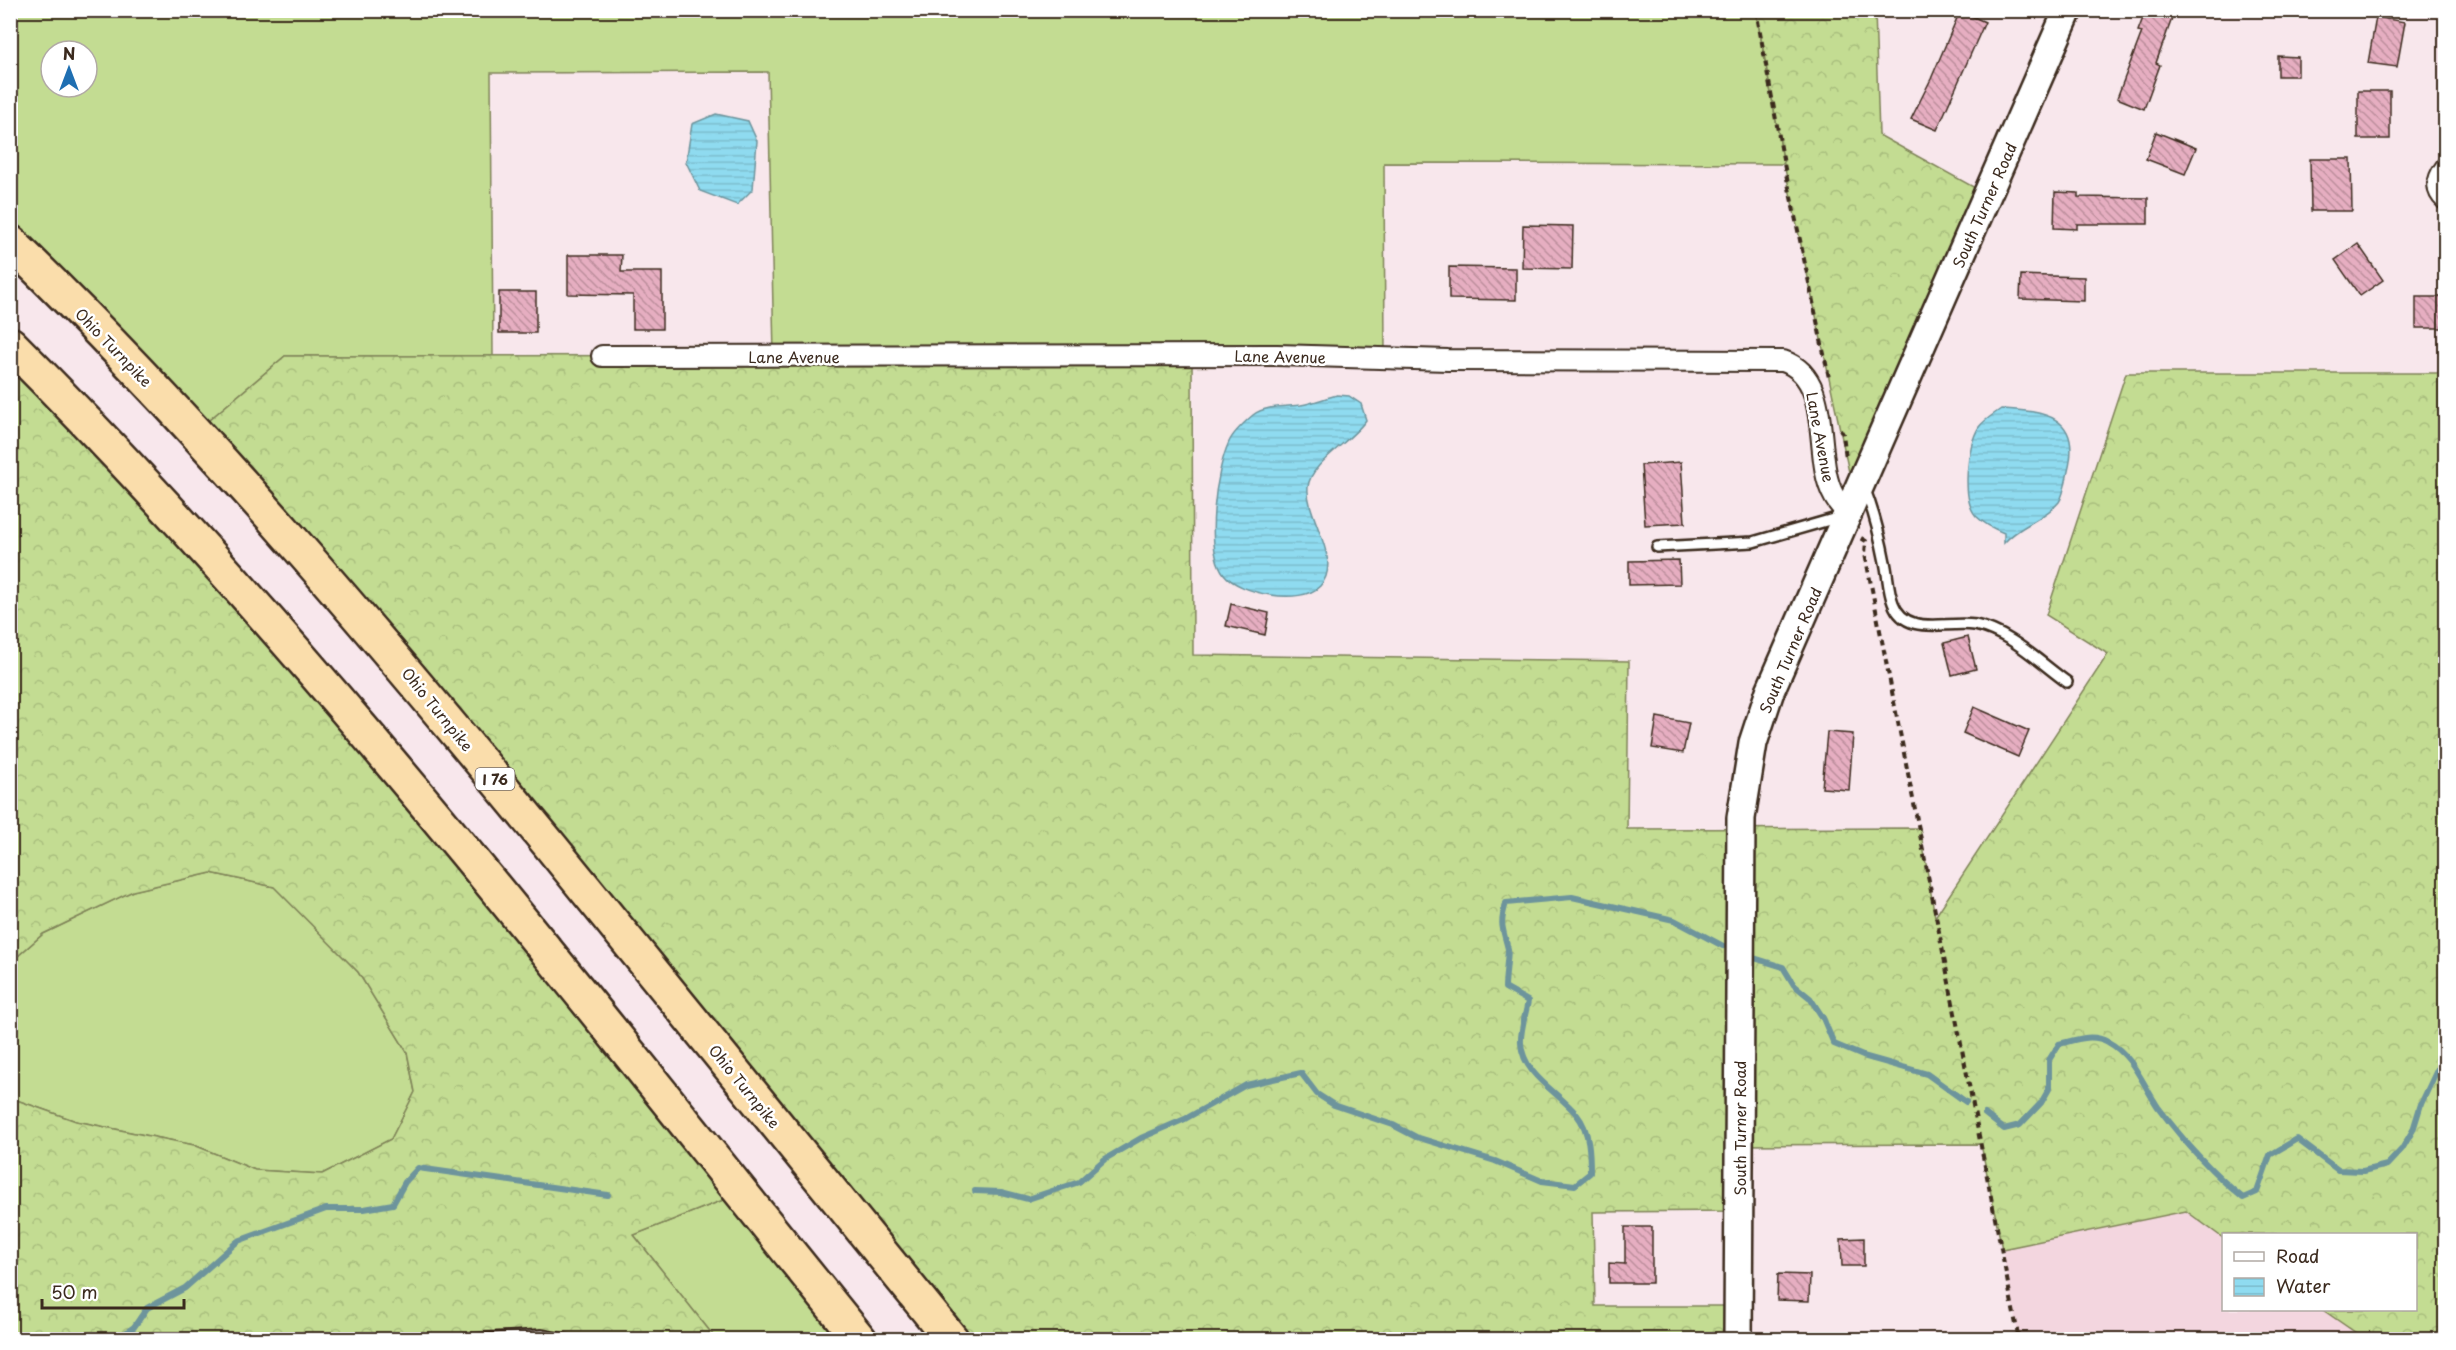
<svg xmlns="http://www.w3.org/2000/svg" width="2456" height="1350" font-family="'Playpen Sans',sans-serif">
  <style>
    .built { fill: #f3d6df }
    .grass { fill: #c3dc92; stroke: #7f8358; stroke-width: 1.5; fill-rule: evenodd }
    .forest { fill: url(#forest-crowns); stroke: #7f8358; stroke-width: 1.5 }
    .water { fill: url(#water-rules); stroke: #6d949c; stroke-width: 1.5 }
    .lines { fill: none; stroke-linecap: round; stroke-linejoin: round }
    .stream { stroke: #6d949c; stroke-width: 6 }
    .building { fill: url(#building-back-hatch); stroke: #3b2a1e; stroke-width: 1.5 }
    .lane-casing { stroke: #3b2a1e; stroke-width: 14 }
    .street-casing { stroke: #3b2a1e; stroke-width: 24 }
    .secondary-casing { stroke: #3b2a1e; stroke-width: 32 }
    .highway-casing { stroke: #3b2a1e; stroke-width: 38 }
    .path { stroke: #3b2a1e; stroke-width: 4; stroke-dasharray: 6 4.5; stroke-linecap: butt }
    .lane { stroke: #fff; stroke-width: 9 }
    .street { stroke: #fff; stroke-width: 20 }
    .secondary { stroke: #fff; stroke-width: 27 }
    .highway { stroke: #faddab; stroke-width: 33 }
    .labels { text-anchor: middle; dominant-baseline: central; stroke-width: 5; stroke-linejoin: round; paint-order: stroke }
    .shield { fill: #fff; stroke: #766a62; stroke-width: 1.5 }
    .shield-label { font-size: 14px; font-weight: bold; fill: #3b2a1e }
    .street-label { font-size: 15px; fill: #3b2a1e; stroke: #fff }
  </style>
  <defs>
    <pattern id="forest-crowns" width="20" height="18" patternUnits="userSpaceOnUse" patternTransform="scale(1.5)"><rect width="20" height="18" fill="#c3dc92"/><path d="M2 6a3 3 0 1 1 6 0M12 15a3 3 0 1 1 6 0" fill="none" stroke="#a8bd7d"/></pattern>
    <pattern id="water-rules" width="6" height="5" patternUnits="userSpaceOnUse" patternTransform="scale(1.5)"><rect width="6" height="5" fill="#8fdbf0"/><path d="M0 2.5h6" fill="none" stroke="#7cbccd"/></pattern>
    <pattern id="building-back-hatch" width="6" height="6" patternUnits="userSpaceOnUse" patternTransform="scale(1.5)"><rect width="6" height="6" fill="#e6aec1"/><path d="M-1 5l2 2M0 0l6 6M5-1l2 2" fill="none" stroke="#bc8e9c"/></pattern>
  </defs>
  <rect width="100%" height="100%" fill="#f8e7ec"/>
  <filter id="ink" filterUnits="userSpaceOnUse"><feTurbulence type="fractalNoise" baseFrequency=".0167" numOctaves="2"/><feDisplacementMap in="SourceGraphic" scale="12" xChannelSelector="R" yChannelSelector="G"/><feConvolveMatrix kernelMatrix="1 2 1 2 8 2 1 2 1" color-interpolation-filters="sRGB"/></filter>
  <g filter="url(#ink)">
    <!-- built -->
    <path class="built" d="M2186 1211 2223 1238 2224 1310H2323L2365 1339H2019L2002 1249Z"/>
    <!-- grass -->
    <g class="grass">
      <path d="M10 11H1756L1784 164 1384 163 1385 358 774 356 768 72 491 73 493 356H285L195 432 11 242ZM51 51H87V87H51Z"/>
      <path d="M211 873 275 887 358 972 407 1052 415 1092 391 1139 322 1174 255 1170 194 1145 76 1121 11 1098V962L43 934 132 891Z"/>
      <path d="M741 1193 860 1339H716L634 1235Z"/>
    </g>
    <!-- forest -->
    <g class="forest">
      <path d="M1756 11H1875L1879 135 1988 195 1850 477 1784 164Z"/>
      <path d="M10 344 741 1193 634 1235 716 1339 378 1340 376 1337 375 1340 11 1339V1098L76 1121 194 1145 255 1170 322 1174 391 1139 415 1092 407 1052 358 972 274 887 211 873 133 891 43 934 11 962Z"/>
      <path d="M1192 355 1193 655 1629 661 1627 829 1920 828 1935 917 2108 654 2046 615 2126 373H2445V1339H2365L2323 1310H2416V1234H2224L2223 1238 2186 1211 2002 1249 1981 1144 1739 1145 1738 1211 1593 1212 1595 1306H1738V1339H952L195 432 285 356Z"/>
    </g>
    <!-- water -->
    <g class="water">
      <path d="M716 114 748 121 757 141 753 189 737 205 700 191 686 162 692 124Z"/>
      <path d="M1337 395 1349 396 1361 404 1366 420C1352 441 1310 463 1308 487 1305 516 1344 561 1320 586 1301 606 1239 594 1224 574 1204 549 1216 470 1229 442 1233 433 1246 421 1253 415 1266 405 1286 407 1301 405 1313 403 1325 398 1337 395Z"/>
      <path d="M2001 409C2045 411 2082 416 2068 471 2066 480 2064 495 2059 502 2044 520 2019 525 2004 543V533C1994 529 1984 524 1976 516 1961 499 1967 445 1979 427 1984 420 1994 414 2001 409Z"/>
    </g>
    <g class="lines">
      <!-- stream -->
      <g class="stream">
        <path d="M1754 958 1783 967 1794 985 1810 998 1823 1018 1834 1044 1863 1056 1927 1074 1966 1102"/>
        <path d="M1985 1114 2004 1129 2020 1125 2041 1103 2049 1089V1060L2059 1044C2075 1040 2092 1033 2108 1042 2133 1055 2143 1085 2158 1107 2182 1139 2212 1173 2243 1198L2257 1192 2270 1155 2297 1139 2338 1170 2363 1171 2387 1165 2402 1149 2413 1130 2421 1104 2446 1051"/>
        <path d="M975 1191 1001 1192 1028 1199 1079 1182 1105 1159 1141 1138 1185 1119 1246 1085 1301 1073 1317 1094 1334 1105 1393 1125 1416 1137 1495 1161 1542 1181 1575 1185 1590 1173C1590 1154 1590 1131 1577 1115 1559 1092 1523 1076 1521 1043 1520 1030 1526 1014 1528 1001L1505 988C1505 979 1508 954 1508 949 1503 928 1499 926 1506 903L1572 897 1674 920 1723 946"/>
        <path d="M116 1340 134 1327 147 1308 185 1288 238 1241 326 1209H364L393 1204 405 1182 418 1168 608 1195"/>
      </g>
    </g>
    <!-- building -->
    <g class="building">
      <path d="M2146 10H2175L2156 63 2160 65 2144 109 2117 98 2142 32 2138 31Z"/>
      <path d="M1960 11 1985 22 1937 130 1911 119 1931 79Z"/>
      <path d="M2376 17 2405 22 2397 67 2368 63Z"/>
      <path d="M2278 56 2298 57V76H2278Z"/>
      <rect x="2358" y="91" width="32" height="48"/>
      <path d="M2156 132 2196 148 2185 174 2146 159Z"/>
      <path d="M2310 159H2351L2352 211H2311Z"/>
      <path d="M2055 192 2078 193V197L2148 198V224H2077V229L2054 228Z"/>
      <path d="M1523 225 1573 226 1572 269 1522 268Z"/>
      <path d="M2358 244 2383 280 2360 296 2335 260Z"/>
      <path d="M568 255H622L621 272H662V329H633V295L568 294Z"/>
      <path d="M1449 267 1516 268V300L1449 299Z"/>
      <path d="M2021 275 2084 277V301L2020 299Z"/>
      <rect x="499" y="292" width="37" height="41"/>
      <rect x="2416" y="297" width="29" height="31"/>
      <path d="M1681 462 1685 523 1645 525 1641 465Z"/>
      <path d="M1679 560 1680 584 1629 585V561Z"/>
      <path d="M1231 604 1269 613 1265 635 1226 626Z"/>
      <path d="M1968 637 1976 669 1952 675 1944 643Z"/>
      <path d="M1974 707 2029 731 2018 757 1963 733Z"/>
      <path d="M1657 717 1689 723 1683 753 1652 748Z"/>
      <path d="M1827 732 1853 734 1849 790 1822 788Z"/>
      <path d="M1625 1227H1652V1283H1609V1263L1625 1264Z"/>
      <path d="M1864 1238V1266H1842L1841 1239Z"/>
      <path d="M1778 1274 1810 1275 1809 1301 1777 1300Z"/>
    </g>
    <g class="lines">
      <defs>
        <g id="lane">
          <path d="M1864 487C1874 512 1880 536 1885 562 1888 575 1888 590 1893 603 1906 638 1947 620 1975 625 2010 632 2039 662 2067 682"/>
          <path d="M1657 547 1753 542 1840 517"/>
          <path d="M459 1340 542 1335 568 1340"/>
        </g>
        <g id="street">
          <path d="M2446 167C2437 179 2434 189 2446 200"/>
          <path d="M602 356 1277 355 1448 360 1783 361C1835 378 1812 458 1834 496 1837 503 1844 509 1848 514"/>
        </g>
        <path id="secondary" d="M1738 1340 1741 818 1753 743 1770 691 2068 10"/>
        <g id="highway">
          <path d="M10 242C204 430 377 635 548 843 683 1008 817 1174 952 1340"/>
          <path d="M10 344C319 653 585 1001 860 1340"/>
        </g>
      </defs>
      <!-- lane casing -->
      <use href="#lane" class="lane-casing"/>
      <!-- street casing -->
      <use href="#street" class="street-casing"/>
      <!-- secondary casing -->
      <use href="#secondary" class="secondary-casing"/>
      <!-- highway casing -->
      <use href="#highway" class="highway-casing"/>
      <!-- path -->
      <g class="path">
        <path d="M1756 10 1784 164 1829 378"/>
        <path d="M1840 429 1843 434 1846 458"/>
        <path d="M1861 538 1866 541 1865 554 2019 1340"/>
      </g>
      <!-- lane -->
      <use href="#lane" class="lane"/>
      <!-- street -->
      <use href="#street" class="street"/>
      <!-- secondary -->
      <use href="#secondary" class="secondary"/>
      <!-- highway -->
      <use href="#highway" class="highway"/>
    </g>
  </g>
  <g class="labels">
    <!-- shield labels -->
    <rect class="shield" x="475.5" y="768" width="39" height="22" rx="4.5"/>
    <g class="shield-label">
      <text x="495" y="779">I 76</text>
    </g>
    <!-- street labels -->
    <g class="street-label">
      <text transform="translate(1984 205) rotate(-66)">South Turner Road</text>
      <text transform="translate(114 347) rotate(46)">Ohio Turnpike</text>
      <text x="794" y="356">Lane Avenue</text>
      <text transform="translate(1280 356) rotate(1)">Lane Avenue</text>
      <text transform="translate(1821 437) rotate(79)">Lane Avenue</text>
      <text transform="translate(1790 650) rotate(-67)">South Turner Road</text>
      <text transform="translate(438 709) rotate(51)">Ohio Turnpike</text>
      <text transform="translate(745 1086) rotate(51)">Ohio Turnpike</text>
      <text transform="translate(1739 1128) rotate(-90)">South Turner Road</text>
    </g>
  </g>
  <!-- margin -->
  <rect width="2456" height="1350" fill="none" stroke="#fff" stroke-width="36"/>
  <rect x="18" y="18" width="2420" height="1314" fill="none" stroke="#3b2a1e" stroke-width="2" filter="url(#ink)"/>
  <!-- legend -->
  <rect x="2222" y="1233" width="195" height="78" fill="#ffffff" stroke="#b1aaa5" stroke-width="1.5"/>
  <rect x="2234" y="1252" width="30" height="9" fill="#ffffff" stroke="#b1aaa5" stroke-width="1.5"/>
  <text x="2276" y="1263" font-size="18" fill="#3b2a1e">Road</text>
  <rect x="2234" y="1278" width="30" height="18" fill="url(#water-rules)" stroke="#b1aaa5" stroke-width="1.5"/>
  <text x="2276" y="1293" font-size="18" fill="#3b2a1e">Water</text>
  <!-- north arrow -->
  <g transform="translate(69 69)"><circle r="28" fill="#ffffff" stroke="#b1aaa5" stroke-width="1.5"/>
  <path d="M0-4.5L10 22L0 15L-10 22Z" fill="#1f6fb2"/>
  <text y="-9" font-size="16" font-weight="bold" text-anchor="middle" fill="#3b2a1e">N</text>
  </g>
  <!-- scale -->
  <path d="M42 1299v9h142v-9" fill="none" stroke="#3b2a1e" stroke-width="3"/>
  <text x="51" y="1299" font-size="18" fill="#3b2a1e" stroke="#ffffff" stroke-width="4.5" paint-order="stroke">50 m</text>
</svg>
